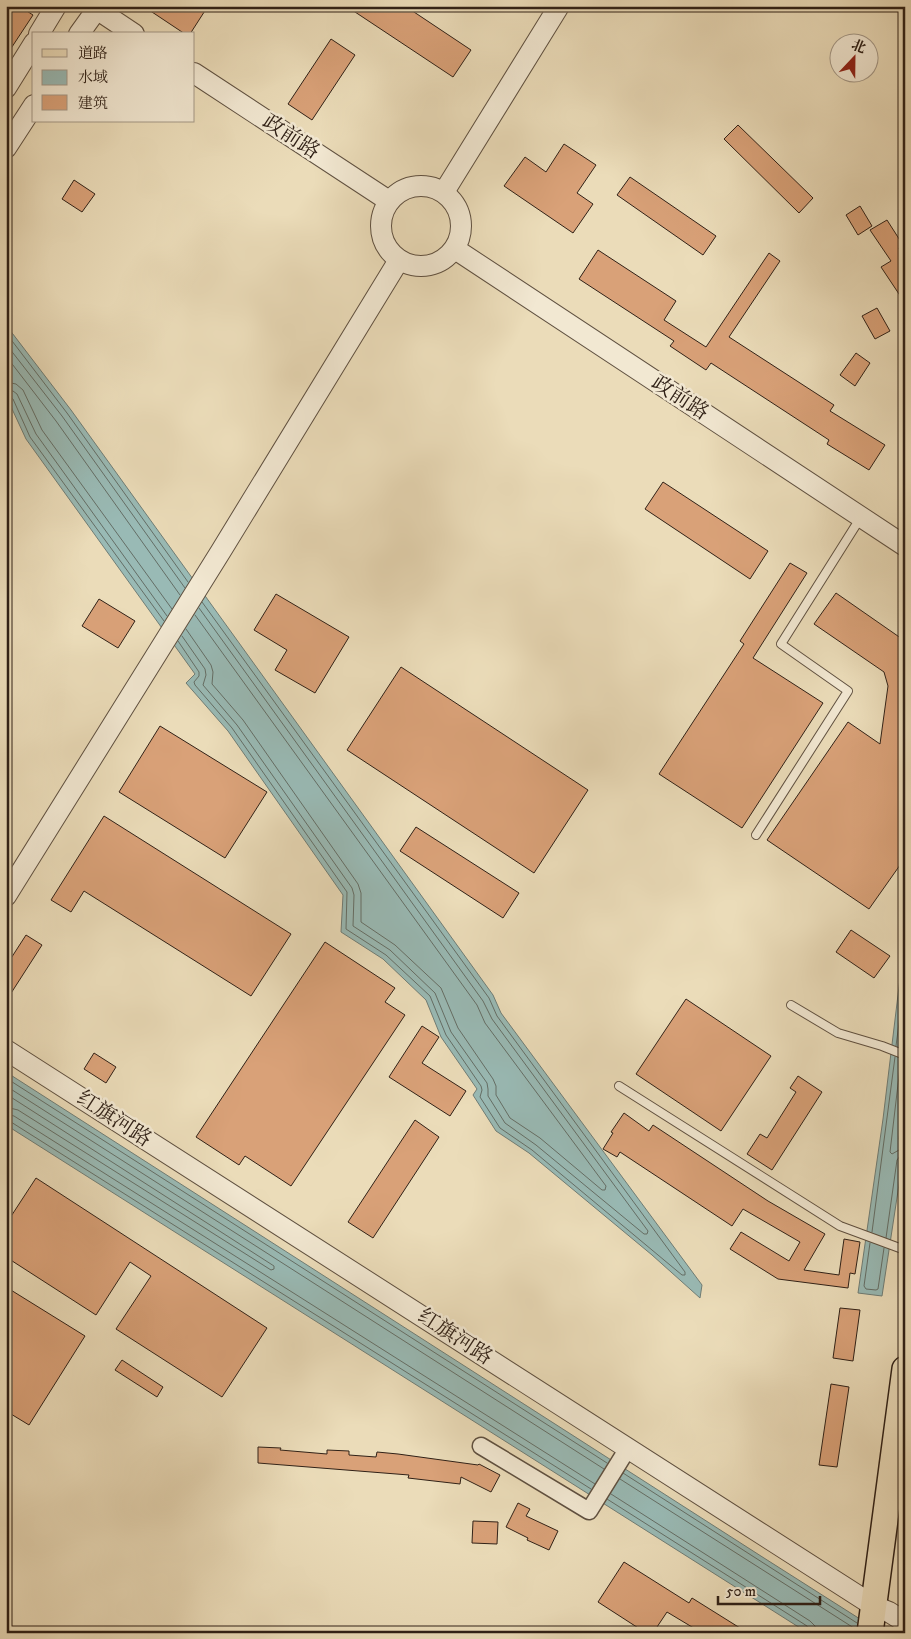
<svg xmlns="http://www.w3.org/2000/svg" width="911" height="1639" font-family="'IM FELL DW Pica','Noto Serif SC',serif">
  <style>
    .water { fill: #99bab5; stroke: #6f7d76 }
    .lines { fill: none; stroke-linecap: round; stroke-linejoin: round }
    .shore { stroke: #646e66; stroke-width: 1 }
    .building { fill: #d9a178; stroke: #302117 }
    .service-casing { stroke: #5f5040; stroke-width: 10 }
    .minor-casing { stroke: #5f5040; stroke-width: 19 }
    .tertiary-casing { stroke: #5f5040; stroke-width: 22 }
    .primary-casing { stroke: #302117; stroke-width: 28 }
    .service { stroke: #f2e8d2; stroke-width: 8 }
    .minor { stroke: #f2e8d2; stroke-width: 16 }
    .tertiary { stroke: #f2e8d2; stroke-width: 20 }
    .primary { stroke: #ebdcb9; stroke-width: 25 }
    .labels { text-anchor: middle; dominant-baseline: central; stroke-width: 5; stroke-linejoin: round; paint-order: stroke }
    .street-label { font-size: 21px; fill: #302117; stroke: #f2e8d2 }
  </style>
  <rect width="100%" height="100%" fill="#ebdcb9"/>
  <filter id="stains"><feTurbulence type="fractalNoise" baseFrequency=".004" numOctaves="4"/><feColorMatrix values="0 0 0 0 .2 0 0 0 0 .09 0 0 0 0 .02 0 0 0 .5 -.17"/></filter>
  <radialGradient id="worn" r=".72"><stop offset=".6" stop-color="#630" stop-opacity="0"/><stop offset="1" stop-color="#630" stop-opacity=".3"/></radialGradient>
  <!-- water -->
  <g class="water">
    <path d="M6 325 71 410 493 995 501 1013 702 1285 700 1298 652 1255 529 1153 496 1131 473 1095 477 1089 441 1037 426 1000 383 959 341 932 343 895 228 731 186 683 195 674 26 439 6 396Z"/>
    <path d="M905 937V1145L882 1296 858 1293 883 1119Z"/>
    <path d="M6 1072 764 1558 882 1633H808L6 1125Z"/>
  </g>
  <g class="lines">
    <!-- shore -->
    <g class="shore">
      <path d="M6 333 67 413 188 582"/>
      <path d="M6 344 62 416 185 588"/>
      <path d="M6 356 56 421 180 595"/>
      <path d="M6 382 16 384 23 390 42 430 172 609"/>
      <path d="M6 390 13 391 17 394 36 434 167 616"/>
      <path d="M6 396 13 399 30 437 164 621"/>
      <path d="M186 629 211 665 213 672 212 684 243 720 358 884 361 893V922L395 945 441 988 458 1028 493 1079 496 1086V1095L510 1118 540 1138 602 1190H605L606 1186 485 1023 477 1005 195 615"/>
      <path d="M182 636 205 669 206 675 203 685 237 725 352 888 354 895 353 926 390 950 435 993 451 1032 487 1083 488 1089V1096L505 1123 536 1145 644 1234H647L648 1231 492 1019 483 1001 199 608"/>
      <path d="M178 641 199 672V676L194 682 195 685 232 728 347 892 346 929 386 955 430 996 446 1035 481 1086 482 1090 480 1097 500 1128 532 1150 682 1275H685V1272L497 1016 489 998 202 602"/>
      <path d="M896 1046 905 977"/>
      <path d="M901 1059 890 1152 892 1154 899 1150 905 1149"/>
      <path d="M6 1078 607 1463"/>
      <path d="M6 1086 604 1469"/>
      <path d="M905 1092 899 1139 900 1141H905"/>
      <path d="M6 1094 274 1266V1269L271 1270 18 1110 6 1107"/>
      <path d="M6 1114 14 1116 595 1484"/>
      <path d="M6 1121 11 1122 591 1489"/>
      <path d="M872 1232 895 1057"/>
      <path d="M886 1238 897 1160 900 1156 905 1155"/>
      <path d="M870 1243 864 1286 866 1289 876 1290 878 1289 884 1248"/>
      <path d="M623 1473 857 1623"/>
      <path d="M620 1479 857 1630"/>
      <path d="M611 1494 810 1621 815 1626 816 1633"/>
      <path d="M607 1499 807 1626 810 1633"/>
    </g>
  </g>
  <!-- building -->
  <g class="building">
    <path d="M6 6H19L33 15 6 56Z"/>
    <path d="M143 6H208L190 34H185Z"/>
    <path d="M346 6H405L471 50 453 77Z"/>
    <path d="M331 39 355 55 312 120 288 104Z"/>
    <path d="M738 125 813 198 799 213 724 139Z"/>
    <path d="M564 144 596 165 577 193 593 204 573 233 504 186 525 157 546 172Z"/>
    <path d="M630 177 716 236 703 255 617 195Z"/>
    <path d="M74 180 95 194 82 212 62 199Z"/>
    <path d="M860 206 872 226 858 235 846 215Z"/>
    <path d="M887 220 903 245 899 248 905 258V303L881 267 891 261 870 230Z"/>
    <path d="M598 250 676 301 664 320 706 347 769 253 780 261 729 337 834 405 830 411 885 445 869 470 827 444 829 440 711 363 706 370 670 346 674 341 579 279Z"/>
    <path d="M877 308 890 331 875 339 862 316Z"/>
    <path d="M856 353 870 363 855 386 840 375Z"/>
    <path d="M663 482 768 551 750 579 645 509Z"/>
    <path d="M790 563 807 573 753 658 823 703 742 828 659 774 744 644 740 641Z"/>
    <path d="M836 593 905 641V858L869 909 767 840 848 722 880 744 888 686 884 672 814 624Z"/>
    <path d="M276 594 349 637 315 693 275 670 287 650 254 630Z"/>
    <path d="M99 599 135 621 118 648 82 626Z"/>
    <path d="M401 667 588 790 534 873 347 750Z"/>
    <path d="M160 726 267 792 225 858 119 792Z"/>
    <path d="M104 816 291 934 251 996 84 891 71 912 51 900Z"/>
    <path d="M416 827 519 893 503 918 400 851Z"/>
    <path d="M851 930 890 956 874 978 836 952Z"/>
    <path d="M26 935 42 945 6 1001V966Z"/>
    <path d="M325 942 395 988 385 1002 405 1015 291 1186 245 1156 239 1165 196 1137Z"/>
    <path d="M686 999 771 1056 721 1131 636 1074Z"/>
    <path d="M422 1026 439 1037 422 1063 466 1091 450 1116 389 1077Z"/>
    <path d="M94 1053 116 1067 106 1083 84 1069Z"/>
    <path d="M798 1076 822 1092 772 1170 747 1154 760 1134 767 1138 796 1092 790 1088Z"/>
    <path d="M624 1113 649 1131 653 1125 768 1201 825 1234 804 1270 839 1275 844 1239 860 1242 855 1274 850 1273 848 1288 778 1279 730 1249 741 1232 789 1261 800 1242 743 1209 732 1226 620 1152 617 1157 603 1149 613 1133 611 1132Z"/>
    <path d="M415 1120 439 1137 373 1238 348 1222Z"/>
    <path d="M36 1178 267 1328 222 1397 116 1329 151 1276 130 1262 96 1315 6 1257V1224Z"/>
    <path d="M6 1287 85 1336 29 1425 6 1411Z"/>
    <path d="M840 1308 860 1310 853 1361 833 1358Z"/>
    <path d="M122 1360 163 1387 157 1397 115 1370Z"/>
    <path d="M831 1384 849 1387 837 1467 819 1465Z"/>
    <path d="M258 1447 281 1448 280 1450 327 1454V1450L349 1451V1455L376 1457 377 1452 398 1454 478 1465 479 1464 500 1475 491 1492 461 1477 460 1484 408 1478 409 1475 258 1463Z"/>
    <path d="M518 1503 530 1509 526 1516 558 1531 549 1550 527 1540 528 1538 506 1527Z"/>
    <path d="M473 1521 498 1522 497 1544 472 1543Z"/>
    <path d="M624 1562 689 1603 692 1598 748 1633H702L667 1612 653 1633H646L598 1602Z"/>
  </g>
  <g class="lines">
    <defs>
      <g id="service">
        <path d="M756 835 848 691 781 644 861 517"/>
        <path d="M791 1005 838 1033 882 1046 905 1055"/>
        <path d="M619 1086 840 1226 905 1250"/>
      </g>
      <path id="minor" d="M481 1446 589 1511 628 1448"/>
      <g id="tertiary">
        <path d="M92 6 134 34"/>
        <path d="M39 34 56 6"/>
        <path d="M79 34 97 9"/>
        <path d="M194 73 389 201"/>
        <path d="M6 88 34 43"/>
        <path d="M6 148 34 105"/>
        <circle cx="421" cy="226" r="40"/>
        <path d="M444 192 559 6"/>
        <path d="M455 249 905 546"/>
        <path d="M6 896 221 551 399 260"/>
        <path d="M6 1050 874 1606 889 1612 905 1622"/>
      </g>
      <path id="primary" d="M870 1633 905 1369"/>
    </defs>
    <!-- service casing -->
    <use href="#service" class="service-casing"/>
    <!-- minor casing -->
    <use href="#minor" class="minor-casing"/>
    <!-- tertiary casing -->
    <use href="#tertiary" class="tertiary-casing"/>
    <!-- primary casing -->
    <use href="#primary" class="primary-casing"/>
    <!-- service -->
    <use href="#service" class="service"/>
    <!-- minor -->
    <use href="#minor" class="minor"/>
    <!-- tertiary -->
    <use href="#tertiary" class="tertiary"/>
    <!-- primary -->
    <use href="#primary" class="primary"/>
  </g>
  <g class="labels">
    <!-- street labels -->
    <g class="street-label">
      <text transform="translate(291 137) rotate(33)">政前路</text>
      <text transform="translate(680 398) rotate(33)">政前路</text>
      <text transform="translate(114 1119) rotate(33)">红旗河路</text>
      <text transform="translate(455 1337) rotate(33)">红旗河路</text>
    </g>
  </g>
  <!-- margin -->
  <rect width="911" height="1639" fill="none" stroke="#ebdcb9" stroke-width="25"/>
  <rect x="8" y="8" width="896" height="1624" fill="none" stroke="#302117" stroke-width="2.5"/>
  <rect x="12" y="12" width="886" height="1614" fill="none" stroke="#302117"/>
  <!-- legend -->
  <rect x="32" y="32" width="162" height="90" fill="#f2e8d2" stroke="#a49887"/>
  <rect x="42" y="49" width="25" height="8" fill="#ebdcb9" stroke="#a49887"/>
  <text x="78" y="58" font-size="15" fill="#302117">道路</text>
  <rect x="42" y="70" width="25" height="15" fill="#99bab5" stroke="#a49887"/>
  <text x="78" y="82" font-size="15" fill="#302117">水域</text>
  <rect x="42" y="95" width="25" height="15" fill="#d9a178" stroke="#a49887"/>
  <text x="78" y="108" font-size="15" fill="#302117">建筑</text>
  <!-- north arrow -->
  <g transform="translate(854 58) rotate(22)"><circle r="24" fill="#f2e8d2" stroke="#a49887"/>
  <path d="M0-4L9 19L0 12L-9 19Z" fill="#8f2418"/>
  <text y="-8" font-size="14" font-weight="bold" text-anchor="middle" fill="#302117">北</text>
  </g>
  <!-- scale -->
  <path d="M718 1596v8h102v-8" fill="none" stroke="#302117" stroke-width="2.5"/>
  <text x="726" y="1596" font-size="15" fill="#302117" stroke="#f2e8d2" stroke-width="4" paint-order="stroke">50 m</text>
  <rect width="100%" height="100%" filter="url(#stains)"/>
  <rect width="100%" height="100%" fill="url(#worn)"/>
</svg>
